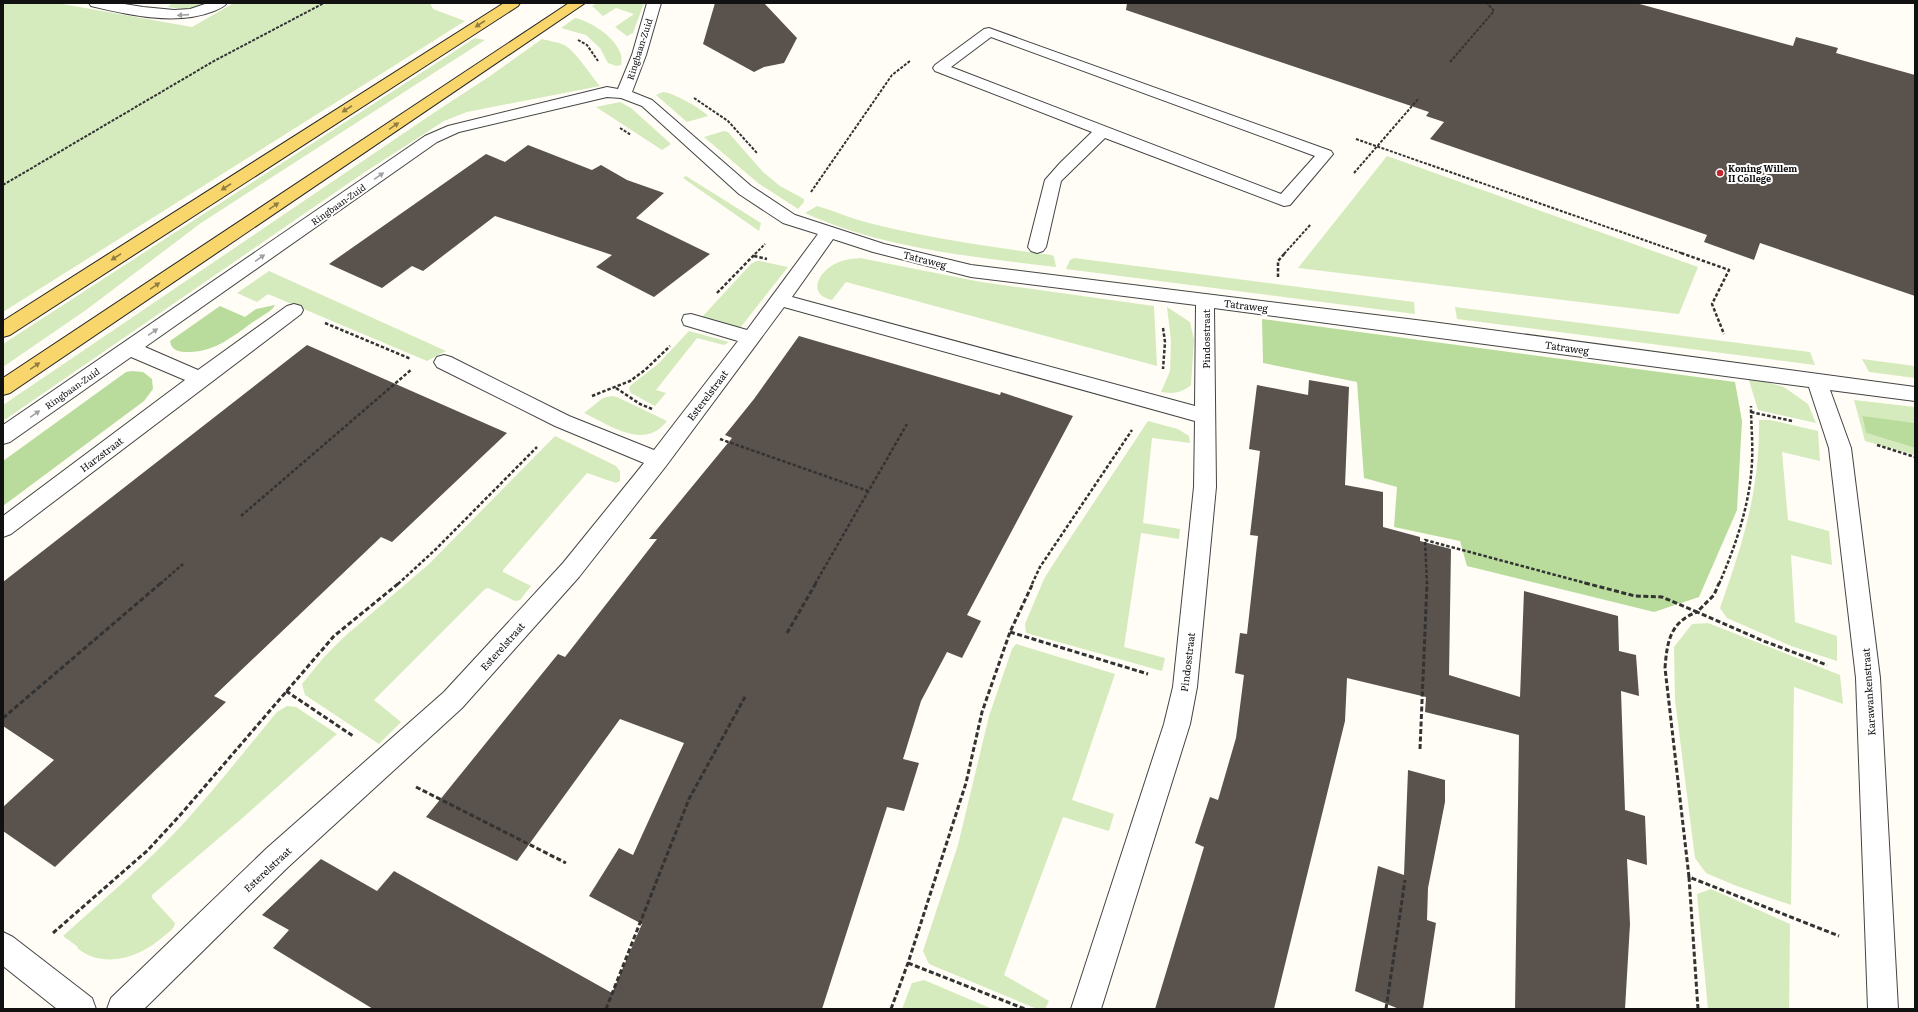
<svg xmlns="http://www.w3.org/2000/svg" width="1918" height="1012" font-family="Literata,serif">
  <style>
    .green { fill: #d5ebbd }
    .forest { fill: #b9dc9c }
    .building { fill: #5a524d }
    .lines { fill: none; stroke-linecap: round; stroke-linejoin: round }
    .minor-casing { stroke: #444; stroke-width: 2 }
    .major-casing { stroke: #222; stroke-width: 2 }
    .path-far2 { stroke: #333; stroke-width: 2; stroke-dasharray: 3 1.5; stroke-linecap: butt }
    .path-far1 { stroke: #333; stroke-width: 2.5; stroke-dasharray: 3.5 2; stroke-linecap: butt }
    .path { stroke: #333; stroke-width: 3; stroke-dasharray: 5 2.5; stroke-linecap: butt }
    .minor { fill: #fff; fill-rule: evenodd }
    .major { fill: #f9d66b; fill-rule: evenodd }
    .oneway { fill: #a0a0a0 }
    .oneway2 { fill: #917d42 }
    .poi-dot { fill: #c4262e; stroke: #fff; stroke-width: 1.5 }
    .labels { text-anchor: middle; dominant-baseline: central; stroke-width: 4; stroke-linejoin: round; paint-order: stroke }
    .far-street-label { font-size: 9px; fill: #111; stroke: #fff }
    .far-poi-label { font-size: 9px; font-weight: bold; fill: #111; stroke: #fff; text-anchor: start }
    .street-label { font-size: 10px; fill: #111; stroke: #fff }
  </style>
  <rect width="100%" height="100%" fill="#fffdf5"/>
  <!-- green -->
  <g class="green">
    <path d="M3 3H57L192 27 234 3H430L433 9 465 21 3 312Z"/>
    <path d="M163 3H211C196 10 185 10 168 7L171 4Z"/>
    <path d="M597 3H644L633 33 627 36 615 27 634 14 616 8 603 16 592 6Z"/>
    <path d="M575 18C592 21 627 44 621 65L616 66 608 63 600 48 586 35 561 28Z"/>
    <path d="M475 38 485 40 201 223 86 310 3 367V344Z"/>
    <path d="M542 39C549 41 558 42 564 45 576 51 590 75 600 86L467 112 444 121 362 174 3 421V405L435 112 490 76Z"/>
    <path d="M663 92C672 92 702 109 708 116L687 122 656 95Z"/>
    <path d="M620 102 631 108 671 144 662 150 596 107Z"/>
    <path d="M724 131 728 132 763 172 780 186 804 199V202L798 209 758 183 704 137Z"/>
    <path d="M1387 156 1698 267 1679 314 1298 268Z"/>
    <path d="M686 176 761 223 759 231 683 178Z"/>
    <path d="M817 206C835 211 852 219 869 223 929 238 990 247 1052 255L1054 257 1056 267C973 257 881 248 805 213Z"/>
    <path d="M860 258 981 282 1154 306 1157 366 846 282 832 300C808 295 817 274 833 265 841 260 850 259 860 258Z"/>
    <path d="M1074 258 1414 302 1415 314 1066 269 1070 260Z"/>
    <path d="M756 261H760L788 267 740 328 702 317 751 264Z"/>
    <path d="M269 271 446 351 427 361 268 294 257 302 237 293Z"/>
    <path d="M1167 307 1190 322 1194 340 1191 385C1181 393 1174 394 1161 392L1170 371 1171 341Z"/>
    <path d="M1455 307 1810 352 1815 365 1457 319Z"/>
    <path d="M689 331 729 342 724 345 697 338 656 390 666 393 655 406 631 393 629 389 630 386 658 364Z"/>
    <path d="M1862 359 1915 366V378L1869 372Z"/>
    <path d="M1748 377 1784 387 1808 404 1816 423 1758 410Z"/>
    <path d="M612 396 617 397 667 421C644 451 610 425 584 413L603 398Z"/>
    <path d="M1854 400 1915 407V423L1862 417 1866 433 1915 448V455L1865 441Z"/>
    <path d="M1759 420H1770L1818 431 1820 461 1782 452 1788 520 1829 531 1832 565 1791 555 1795 622 1837 636V661L1791 646 1727 618 1720 608C1743 543 1760 490 1759 420Z"/>
    <path d="M1148 421 1178 429 1189 436 1190 443 1152 438 1143 523 1180 529 1179 539 1141 533 1124 647 1165 658 1162 671 1026 633 1025 624 1044 579 1061 552Z"/>
    <path d="M555 436 616 466 620 471V481L616 483 587 473 503 570V572L531 586 520 600 515 601 488 588 485 589 374 700 401 722 379 744 305 695 302 684 324 657 344 637 429 564Z"/>
    <path d="M1708 623 1840 675 1843 704 1794 687 1791 905 1734 885 1706 873 1695 858 1675 700 1674 647 1692 624Z"/>
    <path d="M1016 644 1115 674 1072 800 1114 814 1109 831 1063 817 1004 975 1049 1001 1045 1009H1037L929 964 923 951 958 845 989 716 1012 649Z"/>
    <path d="M287 706 296 707 337 734 239 821 152 895V898L175 923C175 928 169 932 164 936 141 957 104 970 77 948L78 947 63 936C104 899 146 864 183 824 216 788 246 749 277 712Z"/>
    <path d="M1711 889 1790 924 1789 1009H1708L1697 894Z"/>
    <path d="M924 980 990 1008V1009H902L912 983Z"/>
  </g>
  <!-- forest -->
  <g class="forest">
    <path d="M275 305C273 310 262 316 256 320 234 335 215 353 187 352 180 352 174 351 171 345L170 341 220 306 245 317 256 309Z"/>
    <path d="M1262 319 1735 382 1742 421 1737 510 1699 597 1654 612 1467 566 1460 541 1394 527 1397 487 1364 478 1357 382 1263 363Z"/>
    <path d="M132 371 143 372 152 379 153 389 144 401 3 506V461L126 372Z"/>
    <path d="M1862 416 1915 423V448L1866 433Z"/>
  </g>
  <!-- building -->
  <g class="building">
    <path d="M715 3H764L797 38 784 63 764 67 754 72 703 44Z"/>
    <path d="M1127 3H1636L1793 46 1796 37 1838 48 1836 53 1915 75V296L1760 243 1754 260 1704 242 1707 235 1430 139 1444 122 1426 116 1429 112 1126 10Z"/>
    <path d="M528 145 592 170 601 165 627 180 664 193 636 218 710 254 654 297 596 267 612 255 495 216 423 271 412 266 382 288 329 264 486 154 505 162Z"/>
    <path d="M799 336 1000 395 1001 392 1073 416 967 615 981 621 962 658 947 652 921 701 903 759 919 763 904 811 887 807 822 1009H373L273 948 289 930 262 915 321 859 377 891 394 871 612 993 642 924 589 896 619 848 633 855 684 743 620 719 517 861 426 817 558 654 565 657 657 539H649L732 438 725 435 754 399Z"/>
    <path d="M307 345 507 433 392 542 381 537 214 696 226 702 55 867 3 831V807L54 760 3 726V582Z"/>
    <path d="M1309 380 1349 387 1345 485 1383 492V527L1420 537V541L1451 549 1449 675 1520 697 1524 591 1618 616 1619 651 1636 655 1639 696 1621 691 1625 810 1645 816 1647 865 1627 859 1630 924 1625 1009H1515L1519 735 1425 712 1426 697 1347 678 1345 721 1274 1009H1155L1204 847 1195 843 1210 797 1218 800 1236 738 1244 675 1235 673 1240 633 1247 634 1258 536 1250 535 1260 451 1249 449 1257 385 1308 395Z"/>
    <path d="M1408 770 1445 780V802L1428 888 1427 920 1436 923 1423 1009H1399L1355 991 1378 866 1404 875Z"/>
  </g>
  <g class="lines">
    <defs>
      <g id="minor">
        <path d="M89 3H118L143 7 174 10 190 9 208 3H227C224 7 219 9 214 11 176 26 129 15 91 6Z"/>
        <path d="M647 3H661L646 55 632 92 652 100 751 186 795 215 884 244 971 265 1432 322 1915 387V401L1830 390 1851 448 1880 678 1898 1009H1868L1856 678 1829 448 1809 387 1214 308 1216 487 1197 687 1190 724 1101 1009H1071L1164 724 1173 687 1194 487 1195 421 784 307 666 466 579 577 462 708 287 868 144 1009H107L111 998 267 848 444 692 563 563 644 463 555 426 437 367 434 362 437 357 444 355 451 357 569 416 654 450 738 341 684 325 682 320 684 315 691 314 747 330 818 234 783 223 739 194 642 106 621 98 607 97 459 132 437 142 145 347 198 370 287 306 294 304 301 306 303 310 301 314 11 534 3 537V516L185 380 131 357 10 442 3 444V425L425 136 448 126 607 87 618 89 632 55ZM833 239 873 252 971 277 1196 305 1195 406 792 297Z"/>
        <path d="M989 28 1331 151 1333 154 1290 205 1284 206 1105 138 1061 181 1046 247 1043 251 1037 253 1031 251 1028 247 1045 180 1060 163 1092 132 935 71 933 68 935 65 984 29ZM991 37 1315 156 1281 194 951 67Z"/>
        <path d="M3 932 13 937 92 998 96 1009H57L3 966Z"/>
      </g>
      <g id="major">
        <path d="M504 3H520L518 6 10 335 3 337V321Z"/>
        <path d="M569 3H585L10 393 3 395V378Z"/>
      </g>
    </defs>
    <!-- minor casing -->
    <use href="#minor" class="minor-casing"/>
    <!-- major casing -->
    <use href="#major" class="major-casing"/>
    <!-- path-far2 -->
    <g class="path-far2">
      <path d="M578 40 587 45 598 61"/>
      <path d="M1450 62 1494 11 1487 3"/>
      <path d="M694 98 728 121 757 153"/>
      <path d="M620 128 631 135"/>
      <path d="M1356 139 1684 254"/>
      <path d="M1354 173 1419 98"/>
      <path d="M3 185 214 61 324 3"/>
      <path d="M811 192 892 75 910 61"/>
      <path d="M755 254 765 244"/>
      <path d="M1284 254 1311 224"/>
    </g>
    <!-- path-far1 -->
    <g class="path-far1">
      <path d="M1681 253 1729 270 1712 304 1724 334"/>
      <path d="M754 256 767 259"/>
      <path d="M1278 277V261L1285 253"/>
      <path d="M717 293 756 253"/>
      <path d="M325 323 411 359"/>
      <path d="M1163 328 1165 342 1163 369"/>
      <path d="M616 388 640 404 652 409"/>
      <path d="M592 396 630 381 645 370 670 346"/>
      <path d="M1751 412 1792 421"/>
      <path d="M720 439 868 491"/>
      <path d="M1877 445 1915 457"/>
      <path d="M241 516 412 369"/>
      <path d="M160 584 183 564"/>
      <path d="M398 584 436 549 537 447"/>
      <path d="M815 584 907 424"/>
      <path d="M1032 584 1040 567 1132 430"/>
      <path d="M1427 584 1425 540 1589 584"/>
      <path d="M1719 584C1736 545 1750 504 1752 462 1753 443 1751 424 1751 406"/>
    </g>
    <!-- path -->
    <g class="path">
      <path d="M1585 583 1635 596 1662 597 1697 612 1714 595 1719 583"/>
      <path d="M1010 632 1148 674"/>
      <path d="M787 633 816 583"/>
      <path d="M286 691 353 736"/>
      <path d="M3 718 161 583"/>
      <path d="M1420 749 1427 583"/>
      <path d="M416 787 566 863"/>
      <path d="M1689 877 1665 668C1667 642 1670 622 1697 612L1761 640 1827 665"/>
      <path d="M53 933 148 850 182 813 334 636 399 583"/>
      <path d="M908 963 1025 1009"/>
      <path d="M606 1009 689 799 746 695"/>
      <path d="M891 1009 908 963 966 783 982 712 1010 632 1033 583"/>
      <path d="M1386 1009 1405 880"/>
      <path d="M1698 1009 1689 877 1839 936"/>
    </g>
    <!-- minor -->
    <use href="#minor" class="minor"/>
    <!-- major -->
    <use href="#major" class="major"/>
  </g>
  <!-- one-way arrows -->
  <defs><path id="oneway-solid" d="M-6-.8H1V-3.2L6.5 0L1 3.2V.8H-6Z"/></defs>
  <g class="oneway">
    <use href="#oneway-solid" transform="translate(183 15) rotate(176)"/>
    <use href="#oneway-solid" transform="translate(379 176) rotate(-35)"/>
    <use href="#oneway-solid" transform="translate(260 258) rotate(-35)"/>
    <use href="#oneway-solid" transform="translate(153 332) rotate(-35)"/>
    <use href="#oneway-solid" transform="translate(35 414) rotate(-35)"/>
  </g>
  <g class="oneway2">
    <use href="#oneway-solid" transform="translate(480 24) rotate(147)"/>
    <use href="#oneway-solid" transform="translate(347 109) rotate(147)"/>
    <use href="#oneway-solid" transform="translate(394 126) rotate(-34)"/>
    <use href="#oneway-solid" transform="translate(226 187) rotate(147)"/>
    <use href="#oneway-solid" transform="translate(274 206) rotate(-34)"/>
    <use href="#oneway-solid" transform="translate(116 257) rotate(147)"/>
    <use href="#oneway-solid" transform="translate(155 286) rotate(-34)"/>
    <use href="#oneway-solid" transform="translate(35 366) rotate(-34)"/>
  </g>
  <!-- markers -->
  <circle class="poi-dot" cx="1720" cy="173" r="4"/>
  <g class="labels">
    <!-- far-street labels -->
    <g class="far-street-label">
      <text transform="translate(639 49) rotate(-72)">Ringbaan-Zuid</text>
      <text transform="translate(338 204) rotate(-35)">Ringbaan-Zuid</text>
      <text transform="translate(72 388) rotate(-35)">Ringbaan-Zuid</text>
    </g>
    <!-- far-poi labels -->
    <g class="far-poi-label">
      <text x="1728" y="168">Koning Willem<tspan x="1728" dy="10">II College</tspan></text>
    </g>
    <!-- street labels -->
    <g class="street-label">
      <text transform="translate(925 259) rotate(14)">Tatraweg</text>
      <text transform="translate(1246 305) rotate(7)">Tatraweg</text>
      <text transform="translate(1205 339) rotate(-90)">Pindosstraat</text>
      <text transform="translate(1567 347) rotate(8)">Tatraweg</text>
      <text transform="translate(707 395) rotate(-53)">Esterelstraat</text>
      <text transform="translate(101 454) rotate(-37)">Harzstraat</text>
      <text transform="translate(502 646) rotate(-48)">Esterelstraat</text>
      <text transform="translate(1187 662) rotate(-83)">Pindosstraat</text>
      <text transform="translate(1868 692) rotate(-94)">Karawankenstraat</text>
      <text transform="translate(267 869) rotate(-43)">Esterelstraat</text>
    </g>
  </g>
  <!-- border -->
  <rect width="1918" height="1012" fill="none" stroke="#111111" stroke-width="8"/>
</svg>
